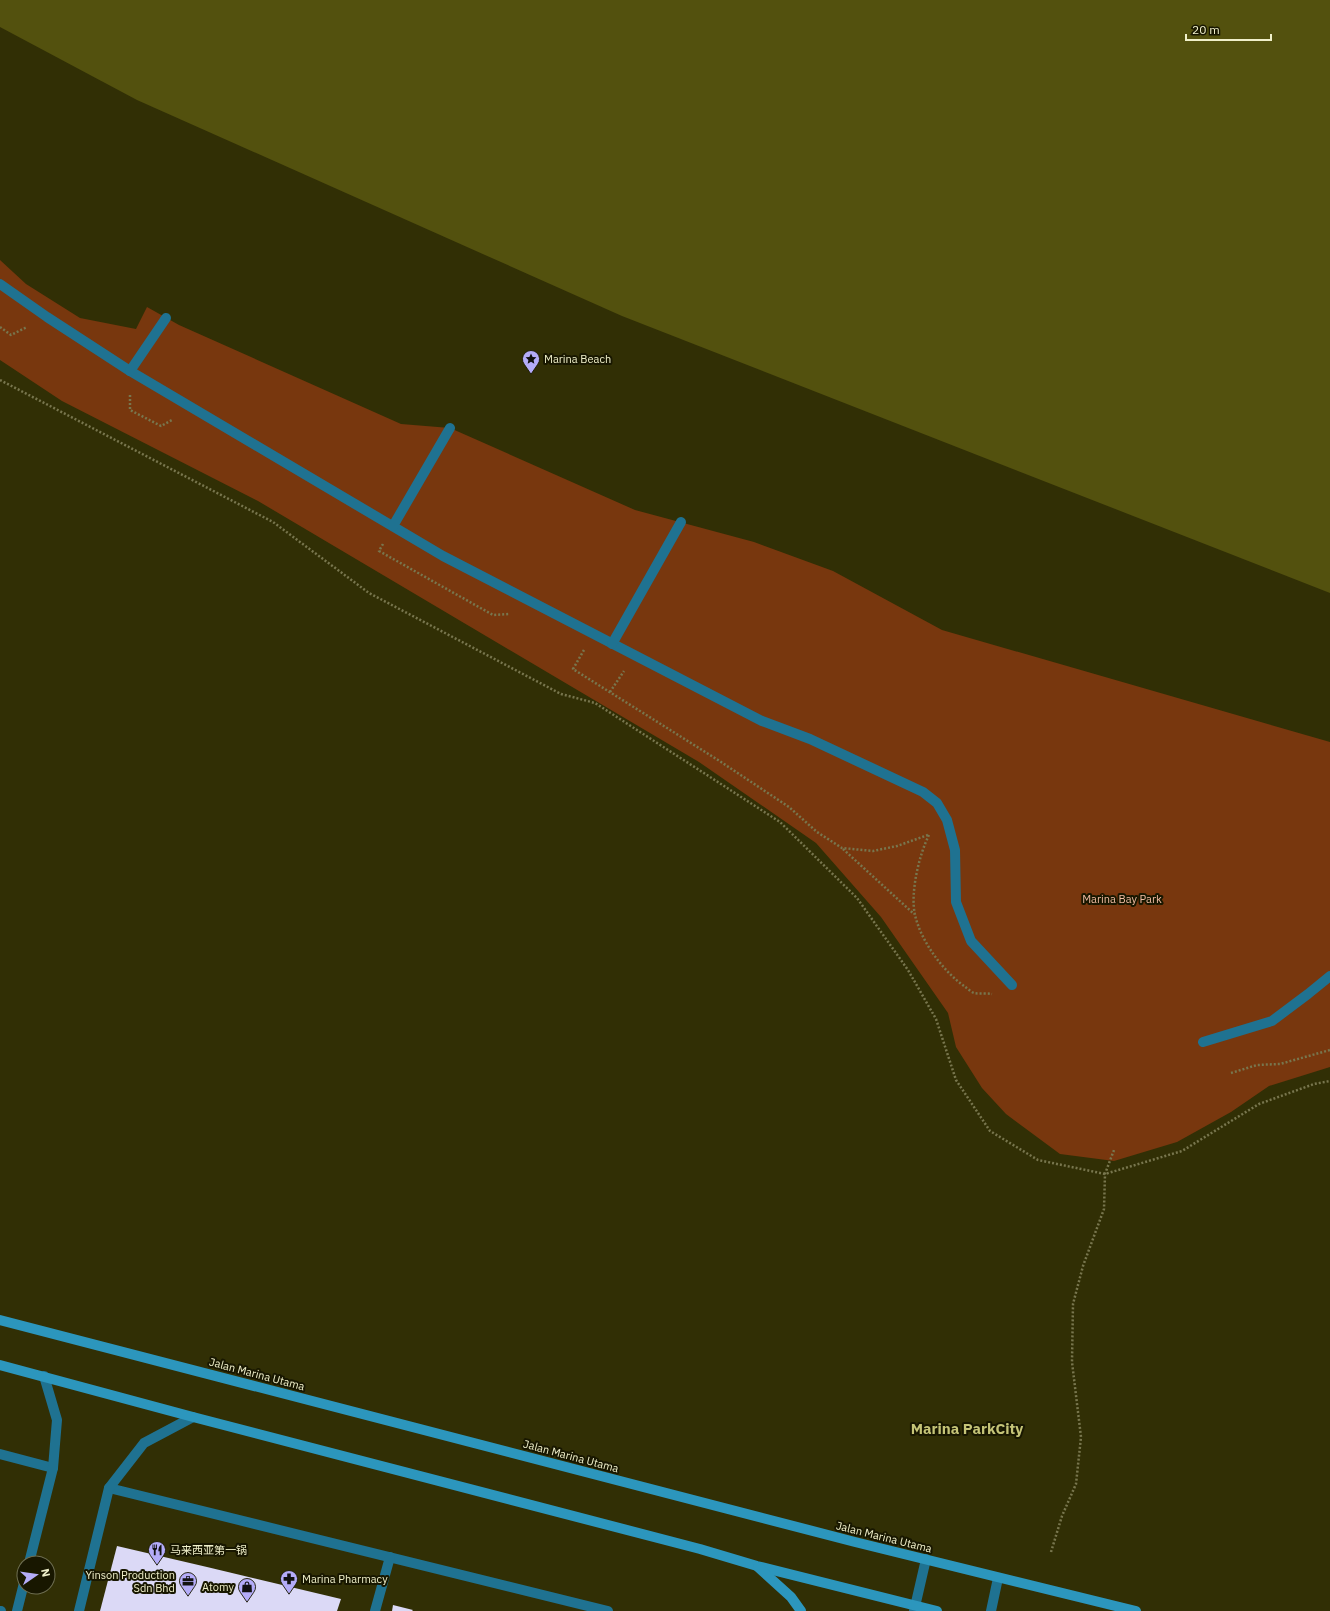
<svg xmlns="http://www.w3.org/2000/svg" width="1330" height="1611" font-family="'IBM Plex Sans','Noto Sans SC',sans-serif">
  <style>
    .green { fill: #78370e }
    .water { fill: #53510e }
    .building { fill: #dbd9f6 }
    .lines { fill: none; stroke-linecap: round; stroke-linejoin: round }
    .path { stroke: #78764e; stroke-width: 2.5; stroke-dasharray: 2 2; stroke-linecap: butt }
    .service { stroke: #1f7291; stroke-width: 10 }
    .pedestrian { stroke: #1f7291; stroke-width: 10 }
    .tertiary { stroke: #1f7291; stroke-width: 10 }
    .secondary { stroke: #2c96bd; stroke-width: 10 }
    .labels { text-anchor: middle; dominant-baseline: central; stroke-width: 4; stroke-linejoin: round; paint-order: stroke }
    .poi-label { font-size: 11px; fill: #f0f0ca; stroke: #181700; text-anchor: start }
    .park-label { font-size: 11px; fill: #f0bda3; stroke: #181700 }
    .street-label { font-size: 11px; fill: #f0f0ca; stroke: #181700 }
    .district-label { font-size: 15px; font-weight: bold; fill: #c5c477; stroke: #181700 }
  </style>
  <rect width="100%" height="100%" fill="#312f05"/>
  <!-- green -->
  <path class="green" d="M0 260 26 284 80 318 136 329 147 307 179 325 401 424 450 428 635 510 754 542 833 571 942 630 1330 742V1067L1269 1086 1231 1112 1177 1142 1114 1161 1060 1154 1006 1114 982 1088 956 1047 948 1013 881 917 816 843 699 762 258 501 62 401 0 360Z"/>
  <!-- water -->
  <path class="water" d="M0 0H1330V593L622 316 137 100 0 27Z"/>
  <!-- building -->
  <g class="building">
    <path d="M117 1546 207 1567 341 1599 337 1611H100Z"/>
    <path d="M393 1605 413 1610 412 1611H392Z"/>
  </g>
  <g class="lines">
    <!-- path -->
    <g class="path">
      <path d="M0 327 11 335 27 327"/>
      <path d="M0 380 273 522 369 593 561 694 595 703 780 822 857 898 908 970 936 1019 956 1080 990 1131 1038 1160 1105 1174 1182 1151 1259 1104 1314 1084 1330 1081"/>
      <path d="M130 395V410L161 426 172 420"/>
      <path d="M383 544 379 551 493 615 510 614"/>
      <path d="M584 650 573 669 718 760 789 807 817 832 842 848 873 851 897 846 928 835"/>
      <path d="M610 692 624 671"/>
      <path d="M929 835C919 855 910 893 915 915 921 941 942 970 964 986 967 988 971 992 974 993 980 994 987 993 992 994"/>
      <path d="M843 849 914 914"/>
      <path d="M1231 1073 1257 1065 1280 1064 1330 1050"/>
      <path d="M1051 1552 1062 1516 1076 1484 1081 1437 1072 1362 1073 1304 1083 1266 1104 1209 1105 1174 1114 1150"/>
    </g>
    <!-- service -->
    <g class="service">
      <path d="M0 1454 53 1468"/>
      <path d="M109 1488 608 1611"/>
      <path d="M29 1563 53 1468 57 1420 44 1376"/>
      <path d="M0 1611H1"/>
      <path d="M17 1611 24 1583"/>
      <path d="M79 1611 109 1488 144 1443 193 1417"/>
      <path d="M375 1611 390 1557"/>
    </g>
    <!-- pedestrian -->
    <g class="pedestrian">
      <path d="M0 284 47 317 130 371 443 556 762 721 810 739 923 792 937 803 947 820 955 850 956 902 971 941 1012 985"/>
      <path d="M130 371 166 318"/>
      <path d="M393 526 450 428"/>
      <path d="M612 644 681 522"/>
      <path d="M1203 1042 1272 1021 1308 994 1330 976"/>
    </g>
    <!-- tertiary -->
    <g class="tertiary">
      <path d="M914 1611 926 1559"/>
      <path d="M991 1611 998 1578"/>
    </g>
    <!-- secondary -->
    <g class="secondary">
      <path d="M0 1320 855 1542 1136 1611"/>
      <path d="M0 1365 193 1417 700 1549 757 1566 937 1611"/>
      <path d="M758 1567 791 1597 801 1611"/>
    </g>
  </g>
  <!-- icons -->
  <defs>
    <symbol id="sight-pin" viewBox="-11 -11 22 30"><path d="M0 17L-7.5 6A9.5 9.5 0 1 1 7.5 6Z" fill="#b4acf9" stroke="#181700"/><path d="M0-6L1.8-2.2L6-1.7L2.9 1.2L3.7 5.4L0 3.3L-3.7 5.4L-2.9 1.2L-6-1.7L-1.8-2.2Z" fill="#111"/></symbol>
    <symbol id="restaurant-pin" viewBox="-11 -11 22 30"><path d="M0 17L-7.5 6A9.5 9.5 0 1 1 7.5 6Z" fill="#b4acf9" stroke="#181700"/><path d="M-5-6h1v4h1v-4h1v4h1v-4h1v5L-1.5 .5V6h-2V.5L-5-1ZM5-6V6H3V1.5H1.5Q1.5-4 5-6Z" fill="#111"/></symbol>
    <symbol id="pharmacy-pin" viewBox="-11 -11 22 30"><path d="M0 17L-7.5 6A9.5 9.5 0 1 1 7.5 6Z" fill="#b4acf9" stroke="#181700"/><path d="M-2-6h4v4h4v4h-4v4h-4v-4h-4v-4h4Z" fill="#111"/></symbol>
    <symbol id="office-pin" viewBox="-11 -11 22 30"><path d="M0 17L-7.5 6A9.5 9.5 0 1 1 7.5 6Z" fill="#b4acf9" stroke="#181700"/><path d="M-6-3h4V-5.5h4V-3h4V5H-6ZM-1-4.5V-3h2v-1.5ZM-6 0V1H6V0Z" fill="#111"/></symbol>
    <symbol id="shop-pin" viewBox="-11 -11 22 30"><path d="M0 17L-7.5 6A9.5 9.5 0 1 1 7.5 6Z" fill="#b4acf9" stroke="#181700"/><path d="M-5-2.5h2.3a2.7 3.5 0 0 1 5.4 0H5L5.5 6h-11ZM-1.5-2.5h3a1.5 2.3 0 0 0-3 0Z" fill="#111"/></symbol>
  </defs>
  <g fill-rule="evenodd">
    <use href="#sight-pin" x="521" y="349" width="20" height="27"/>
    <use href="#restaurant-pin" x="147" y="1540" width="20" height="27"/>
    <use href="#pharmacy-pin" x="279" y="1569" width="20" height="27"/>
    <use href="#office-pin" x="178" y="1571" width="20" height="27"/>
    <use href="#shop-pin" x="237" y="1577" width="20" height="27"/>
  </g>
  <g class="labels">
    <!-- poi labels -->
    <g class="poi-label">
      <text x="544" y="359">Marina Beach</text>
      <text x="170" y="1550">马来西亚第一锅</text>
      <text x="175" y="1575" text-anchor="end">Yinson Production<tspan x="175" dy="13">Sdn Bhd</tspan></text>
      <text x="302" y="1579">Marina Pharmacy</text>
      <text x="234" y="1587" text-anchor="end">Atomy</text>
    </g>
    <!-- park labels -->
    <g class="park-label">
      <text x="1122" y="899">Marina Bay Park</text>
    </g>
    <!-- street labels -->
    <g class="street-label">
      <text transform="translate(257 1374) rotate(15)">Jalan Marina Utama</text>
      <text transform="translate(571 1456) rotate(15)">Jalan Marina Utama</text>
      <text transform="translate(884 1537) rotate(14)">Jalan Marina Utama</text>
    </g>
    <!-- district labels -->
    <g class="district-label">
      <text x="967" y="1428">Marina ParkCity</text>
    </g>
  </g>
  <!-- north arrow -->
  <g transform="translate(36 1575) rotate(77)"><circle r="19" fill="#181700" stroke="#6e6e51"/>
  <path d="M0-3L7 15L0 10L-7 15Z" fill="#b4acf9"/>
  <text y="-6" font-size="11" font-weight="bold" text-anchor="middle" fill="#f0f0ca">N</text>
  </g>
  <!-- scale -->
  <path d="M1186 34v6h85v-6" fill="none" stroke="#f0f0ca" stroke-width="2"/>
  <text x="1192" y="34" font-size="12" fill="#f0f0ca" stroke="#181700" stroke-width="3" paint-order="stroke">20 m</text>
</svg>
